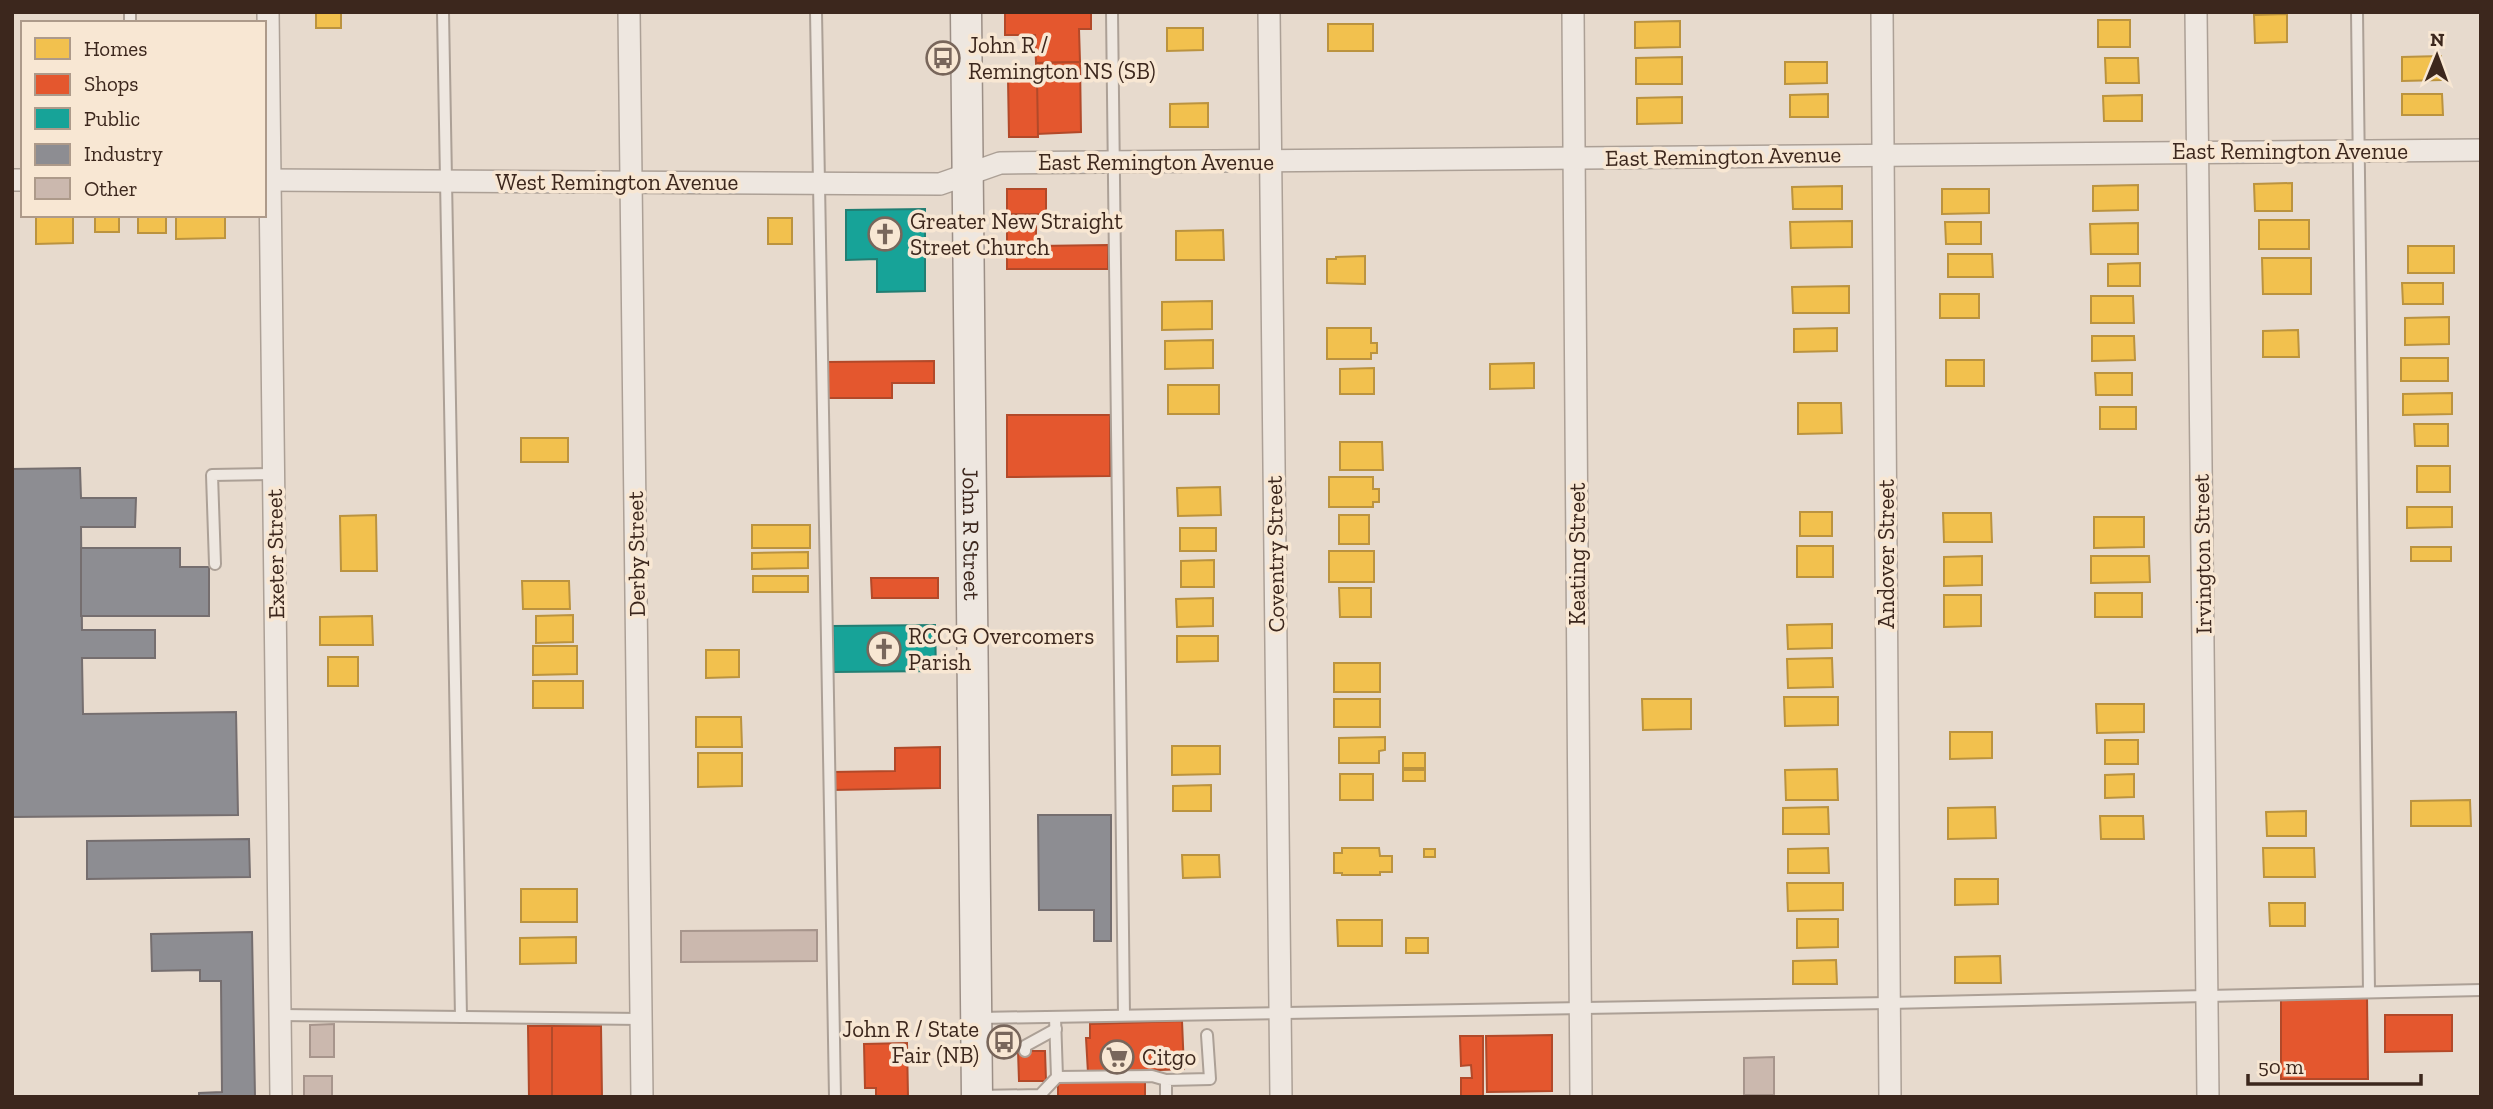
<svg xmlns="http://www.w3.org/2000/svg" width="2493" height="1109" font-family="'Zilla Slab',serif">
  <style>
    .homes { fill: #f2c14e; stroke: #bb933f; stroke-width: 2 }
    .shops { fill: #e4572e; stroke: #b24929; stroke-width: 2 }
    .public { fill: #17a398; stroke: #227e73; stroke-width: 2 }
    .industry { fill: #8d8d92; stroke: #756e6f; stroke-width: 2 }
    .building { fill: #cbb8ae; stroke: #a7958c; stroke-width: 2 }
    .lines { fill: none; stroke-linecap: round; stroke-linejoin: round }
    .service-casing { stroke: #aca096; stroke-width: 14 }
    .minor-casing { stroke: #aca096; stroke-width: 24 }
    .secondary-casing { stroke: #9c8f86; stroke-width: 33 }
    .service { stroke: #eee7e0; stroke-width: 10 }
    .minor { stroke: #eee7e0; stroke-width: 21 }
    .secondary { stroke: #eee7e0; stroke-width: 30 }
    .labels { text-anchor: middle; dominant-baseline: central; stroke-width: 7; stroke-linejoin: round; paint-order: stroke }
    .poi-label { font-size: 23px; fill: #3c271d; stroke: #f8e7d3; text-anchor: start }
    .street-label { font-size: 23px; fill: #3c271d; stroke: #f8e7d3 }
  </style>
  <rect width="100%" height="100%" fill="#e7dacd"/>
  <!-- homes -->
  <g class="homes">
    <rect x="316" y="12" width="25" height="16"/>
    <path d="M2287 14V42L2255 43 2254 15Z"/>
    <rect x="2098" y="20" width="32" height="27"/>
    <path d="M1680 21V47L1635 48V22Z"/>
    <rect x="1328" y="24" width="45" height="27"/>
    <path d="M1167 28H1203V50L1167 51Z"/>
    <path d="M2441 56V80L2402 81V57Z"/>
    <path d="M1682 57V84H1636V58Z"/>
    <path d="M2105 58H2138L2139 83H2106Z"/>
    <path d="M1785 62H1827V83L1785 84Z"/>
    <path d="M1828 94V117H1790V95Z"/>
    <path d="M2402 94H2442L2443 115H2402Z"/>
    <path d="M2142 95V121H2104L2103 96Z"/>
    <path d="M1682 97V123L1637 124V98Z"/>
    <path d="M1208 103V127H1170V104Z"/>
    <path d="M2292 183V211H2255L2254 184Z"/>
    <path d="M2138 185V210L2093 211V186Z"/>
    <path d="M1842 186V209H1793L1792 187Z"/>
    <path d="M1942 189H1989V213L1942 214Z"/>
    <path d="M36 215H73V243L36 244Z"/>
    <rect x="95" y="215" width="24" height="17"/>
    <rect x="138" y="215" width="28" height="18"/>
    <path d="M176 215H225V238L176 239Z"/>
    <rect x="768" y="218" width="24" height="26"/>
    <rect x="2259" y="220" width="50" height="29"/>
    <path d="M1852 221V247L1791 248 1790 222Z"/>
    <path d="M1945 222H1981V244H1946Z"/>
    <path d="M2138 223V254H2091L2090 224Z"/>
    <path d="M1223 230 1224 260H1176V231Z"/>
    <rect x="2408" y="246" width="46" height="27"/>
    <path d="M1948 254H1992L1993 277H1948Z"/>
    <path d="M1365 256V284L1327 283V259H1336V257Z"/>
    <path d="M2262 258H2311V294H2263Z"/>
    <path d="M2140 263V286H2108V264Z"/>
    <path d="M2402 283H2443V304H2403Z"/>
    <path d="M1849 286V313H1793L1792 287Z"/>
    <rect x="1940" y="294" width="39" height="24"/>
    <path d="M2091 296H2133L2134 323H2091Z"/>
    <path d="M1212 301V329L1162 330V302Z"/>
    <path d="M2449 317V344L2405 345V318Z"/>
    <path d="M1327 328H1371V343H1377V353H1371V359H1327Z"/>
    <path d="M1837 328V351L1794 352V329Z"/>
    <path d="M2298 330 2299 357H2263V331Z"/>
    <path d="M2092 336H2134L2135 360 2092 361Z"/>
    <path d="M1213 340V368L1165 369V341Z"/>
    <rect x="2401" y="358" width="47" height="23"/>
    <rect x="1946" y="360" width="38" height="26"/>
    <path d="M1534 363V388L1490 389V364Z"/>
    <path d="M1374 368V394H1340V369Z"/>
    <path d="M2095 373H2132V395H2096Z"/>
    <rect x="1168" y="385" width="51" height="29"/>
    <path d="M2452 393V414L2403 415V394Z"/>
    <path d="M1798 403H1841L1842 433 1798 434Z"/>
    <rect x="2100" y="407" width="36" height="22"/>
    <path d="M2414 424H2448V446H2415Z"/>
    <rect x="521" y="438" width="47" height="24"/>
    <path d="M1340 442H1382L1383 470H1340Z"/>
    <rect x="2417" y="466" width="33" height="26"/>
    <path d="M1329 477H1373V489H1379V502H1373V507H1329Z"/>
    <path d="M1220 487 1221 515 1178 516 1177 488Z"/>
    <path d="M2407 507H2452V527L2407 528Z"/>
    <rect x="1800" y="512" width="32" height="24"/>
    <path d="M1943 513H1991L1992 542H1944Z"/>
    <path d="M376 515 377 571H341L340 516Z"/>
    <rect x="1339" y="515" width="30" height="29"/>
    <path d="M2094 517H2144V547L2094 548Z"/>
    <rect x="752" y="525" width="58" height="23"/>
    <rect x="1180" y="528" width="36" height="23"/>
    <rect x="1797" y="546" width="36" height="31"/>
    <rect x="2411" y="547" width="40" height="14"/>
    <rect x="1329" y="551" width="45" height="31"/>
    <path d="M808 552V568L752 569V553Z"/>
    <path d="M1982 556V585L1944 586V557Z"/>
    <path d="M2091 556H2149L2150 582 2091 583Z"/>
    <path d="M1214 560V587H1181V561Z"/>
    <rect x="753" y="576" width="55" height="16"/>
    <path d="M522 581H569L570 609H523Z"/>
    <path d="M1339 588H1371V617H1340Z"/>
    <rect x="2095" y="593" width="47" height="24"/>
    <path d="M1944 595H1981V626L1944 627Z"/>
    <path d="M1213 598V626L1177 627 1176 599Z"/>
    <path d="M573 615V642L536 643V616Z"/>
    <path d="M372 616 373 645H320V617Z"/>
    <path d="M1832 624V648L1788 649 1787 625Z"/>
    <path d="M1177 636H1218V661L1177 662Z"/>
    <path d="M533 646H577V674L533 675Z"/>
    <path d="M706 650H739V677L706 678Z"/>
    <rect x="328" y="657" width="30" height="29"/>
    <path d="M1832 658 1833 687 1788 688 1787 659Z"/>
    <rect x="1334" y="663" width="46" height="29"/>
    <rect x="533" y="681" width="50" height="27"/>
    <path d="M1784 697H1838V725L1785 726Z"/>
    <rect x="1334" y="699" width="46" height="28"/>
    <path d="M1642 699H1691V729L1643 730Z"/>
    <path d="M2096 704H2144V732L2097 733Z"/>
    <path d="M696 717H741L742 747H696Z"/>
    <path d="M1950 732H1992V758L1950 759Z"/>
    <path d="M1385 737V750L1379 751V763H1339V738Z"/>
    <rect x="2105" y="740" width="33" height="24"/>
    <path d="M1172 746H1220V774L1172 775Z"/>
    <path d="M698 753H742V786L698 787Z"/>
    <rect x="1403" y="753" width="22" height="15"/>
    <path d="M1837 769 1838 800H1786L1785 770Z"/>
    <rect x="1403" y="770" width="22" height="11"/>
    <rect x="1340" y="774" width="33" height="26"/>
    <path d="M2134 774V797L2105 798V775Z"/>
    <path d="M1211 785V811H1173V786Z"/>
    <path d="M2470 800 2471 826H2411V801Z"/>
    <path d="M1828 807 1829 834H1783V808Z"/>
    <path d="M1995 807 1996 838 1948 839V808Z"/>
    <path d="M2306 811V836H2267L2266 812Z"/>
    <path d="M2100 816H2143L2144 839H2101Z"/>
    <path d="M1342 848H1379L1380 856H1392V872H1380V875H1342V873H1334V853H1342Z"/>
    <path d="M1828 848 1829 873H1788V849Z"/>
    <path d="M2263 848H2314L2315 877H2264Z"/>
    <rect x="1424" y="849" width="11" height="8"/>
    <path d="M1182 855H1219L1220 877 1183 878Z"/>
    <path d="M1955 879H1998V904L1955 905Z"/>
    <path d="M1787 883H1843V910L1788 911Z"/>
    <rect x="521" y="889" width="56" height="33"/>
    <path d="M2269 903H2305V926H2270Z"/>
    <path d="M1797 919H1838V947L1797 948Z"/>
    <path d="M1337 920H1382V946H1338Z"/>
    <path d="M576 937V963L520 964V938Z"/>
    <rect x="1406" y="938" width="22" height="15"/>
    <path d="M2000 956 2001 983H1955V957Z"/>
    <path d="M1836 960 1837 984H1793V961Z"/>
  </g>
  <!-- shops -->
  <g class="shops">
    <path d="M1005 12H1091V29H1079L1080 62 1036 63 1035 35H1005Z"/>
    <path d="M1080 62 1081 132 1037 134 1036 63Z"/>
    <path d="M1037 78 1038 137H1009L1008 79Z"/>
    <rect x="1007" y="189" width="39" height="25"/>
    <path d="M1007 226H1036V246L1108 245V269H1007Z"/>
    <path d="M934 361V383H892V398H828L827 362Z"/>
    <path d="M1007 415H1110V476L1007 477Z"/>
    <path d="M871 578H938V598H872Z"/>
    <path d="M940 747V788L832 790V772L895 771V748Z"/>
    <path d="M2281 996H2367L2368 1079H2281Z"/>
    <path d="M2385 1015H2452V1051L2385 1052Z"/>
    <path d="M1182 1021 1184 1069 1088 1073 1086 1038H1090V1024Z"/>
    <path d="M528 1026H552V1097H529Z"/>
    <path d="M552 1026H601L602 1097H552Z"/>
    <path d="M1552 1035V1091L1487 1092 1486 1036Z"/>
    <path d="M1460 1036H1483V1097H1461V1078H1472L1471 1065 1461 1066Z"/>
    <path d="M907 1043 908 1097H876V1088H865L864 1044Z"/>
    <path d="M1018 1051H1045L1046 1081H1019Z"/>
    <path d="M1145 1078V1097H1058V1079Z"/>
  </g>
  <!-- public -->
  <g class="public">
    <path d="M925 209V291L877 292V259L846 260V210Z"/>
    <path d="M935 625 936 671 834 672 833 626Z"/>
  </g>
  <!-- industry -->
  <g class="industry">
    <path d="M80 468 81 498H136L135 527H81L82 630H155V658H82L83 714 236 712 238 815 12 817V469Z"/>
    <path d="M81 548H180V567H209V616H81Z"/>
    <path d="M1038 815H1111V941H1094V910H1039Z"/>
    <path d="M249 839 250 877 87 879V841Z"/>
    <path d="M252 932 255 1097H199V1093L222 1092 221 981H200V970L152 971 151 934Z"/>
  </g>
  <!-- building -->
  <g class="building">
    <path d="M817 930V961L681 962V931Z"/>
    <path d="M334 1024V1057H310V1025Z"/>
    <path d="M1774 1057V1095H1744V1058Z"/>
    <rect x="304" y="1076" width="28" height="21"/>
  </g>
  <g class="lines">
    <defs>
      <g id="service">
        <path d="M130 12V23"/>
        <path d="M443 12 461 1017"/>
        <path d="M816 12 835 1097"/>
        <path d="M1112 12 1124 1015"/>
        <path d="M2357 12 2369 992"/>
        <path d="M215 564 212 475 274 474"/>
        <path d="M280 1015 641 1019"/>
        <path d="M979 1018 1889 1003 2481 990"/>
        <path d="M1025 1051V1046L1056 1029"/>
        <path d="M1057 1077 1152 1076 1166 1080"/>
        <path d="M977 1096 1040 1095 1057 1077 1055 1017"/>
        <path d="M1166 1097V1080L1210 1079 1207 1035"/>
      </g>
      <g id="minor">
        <path d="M268 12 281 1097"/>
        <path d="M629 12 642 1097"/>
        <path d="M1269 12 1281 1097"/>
        <path d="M1573 12 1581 1097"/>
        <path d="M1882 12 1890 1097"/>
        <path d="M2196 12 2208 1097"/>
        <path d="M12 180H23"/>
        <path d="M264 180 940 184 1000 163 2481 150"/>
      </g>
      <g id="secondary">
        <path id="s1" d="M966 12 977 1097"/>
      </g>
    </defs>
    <!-- service casing -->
    <use href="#service" class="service-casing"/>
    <!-- minor casing -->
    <use href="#minor" class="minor-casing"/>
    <!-- secondary casing -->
    <use href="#secondary" class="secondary-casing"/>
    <!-- service -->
    <use href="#service" class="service"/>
    <!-- minor -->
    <use href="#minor" class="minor"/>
    <!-- secondary -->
    <use href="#secondary" class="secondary"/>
  </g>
  <!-- icons -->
  <defs>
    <symbol id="bus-ring" viewBox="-11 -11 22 22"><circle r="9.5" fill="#f8e7d3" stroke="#78665b" stroke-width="1.5"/><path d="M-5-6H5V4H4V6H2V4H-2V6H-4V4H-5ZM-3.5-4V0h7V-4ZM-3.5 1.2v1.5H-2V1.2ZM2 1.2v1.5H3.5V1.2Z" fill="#78665b"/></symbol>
    <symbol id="church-ring" viewBox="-11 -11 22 22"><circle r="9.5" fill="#f8e7d3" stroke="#78665b" stroke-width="1.5"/><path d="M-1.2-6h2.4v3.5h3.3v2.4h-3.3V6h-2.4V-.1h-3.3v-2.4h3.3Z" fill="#78665b"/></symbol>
    <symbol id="supermarket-ring" viewBox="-11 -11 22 22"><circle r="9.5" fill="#f8e7d3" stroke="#78665b" stroke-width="1.5"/><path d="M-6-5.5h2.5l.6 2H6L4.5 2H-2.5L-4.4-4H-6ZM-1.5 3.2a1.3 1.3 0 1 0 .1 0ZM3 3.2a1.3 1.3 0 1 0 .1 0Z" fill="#78665b"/></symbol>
  </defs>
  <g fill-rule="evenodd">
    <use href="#bus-ring" x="924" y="39" width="38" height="38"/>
    <use href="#church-ring" x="866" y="215" width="38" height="38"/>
    <use href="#church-ring" x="865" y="630" width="38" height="38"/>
    <use href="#bus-ring" x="985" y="1023" width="38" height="38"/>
    <use href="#supermarket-ring" x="1098" y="1038" width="38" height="38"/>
  </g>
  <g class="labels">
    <!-- poi labels -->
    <g class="poi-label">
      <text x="968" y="45">John R /<tspan x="968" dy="26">Remington NS (SB)</tspan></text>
      <text x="910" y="221">Greater New Straight<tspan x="910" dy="26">Street Church</tspan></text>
      <text x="908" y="636">RCCG Overcomers<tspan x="908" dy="26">Parish</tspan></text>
      <text x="979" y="1029" text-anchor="end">John R / State<tspan x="979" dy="26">Fair (NB)</tspan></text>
      <text x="1142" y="1057">Citgo</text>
    </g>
    <!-- street labels -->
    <g class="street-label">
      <text x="2290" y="151">East Remington Avenue</text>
      <text transform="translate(1723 156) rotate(-1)">East Remington Avenue</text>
      <text x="1156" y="162">East Remington Avenue</text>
      <text x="617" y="182">West Remington Avenue</text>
      <text stroke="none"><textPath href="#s1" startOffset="522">John R Street</textPath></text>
      <text transform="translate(275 554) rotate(-91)">Exeter Street</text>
      <text transform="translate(636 554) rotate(-91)">Derby Street</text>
      <text transform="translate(1275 554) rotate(-91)">Coventry Street</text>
      <text transform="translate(1577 554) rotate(-90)">Keating Street</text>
      <text transform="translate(1886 554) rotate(-90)">Andover Street</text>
      <text transform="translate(2202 554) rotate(-91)">Irvington Street</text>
    </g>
  </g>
  <!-- border -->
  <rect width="2493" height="1109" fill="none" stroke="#3c271d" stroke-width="28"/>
  <!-- legend -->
  <rect x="21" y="21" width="245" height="196" fill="#f8e7d3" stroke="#ad9a8a" stroke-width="2"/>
  <rect x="35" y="38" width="35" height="21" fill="#f2c14e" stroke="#ad9a8a" stroke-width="2"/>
  <text x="84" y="56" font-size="21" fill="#3c271d">Homes</text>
  <rect x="35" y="74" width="35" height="21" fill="#e4572e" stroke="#ad9a8a" stroke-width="2"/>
  <text x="84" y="91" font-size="21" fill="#3c271d">Shops</text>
  <rect x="35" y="108" width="35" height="21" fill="#17a398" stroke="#ad9a8a" stroke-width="2"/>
  <text x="84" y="126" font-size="21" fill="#3c271d">Public</text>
  <rect x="35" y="144" width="35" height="21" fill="#8d8d92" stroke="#ad9a8a" stroke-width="2"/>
  <text x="84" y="161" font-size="21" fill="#3c271d">Industry</text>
  <rect x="35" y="178" width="35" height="21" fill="#cbb8ae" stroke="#ad9a8a" stroke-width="2"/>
  <text x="84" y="196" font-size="21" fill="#3c271d">Other</text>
  <!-- north arrow -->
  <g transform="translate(2437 56) rotate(1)" stroke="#f8e7d3" stroke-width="5" paint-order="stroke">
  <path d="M0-5L12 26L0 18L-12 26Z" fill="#3c271d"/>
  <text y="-10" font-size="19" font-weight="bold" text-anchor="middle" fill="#3c271d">N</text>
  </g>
  <!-- scale -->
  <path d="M2248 1074v10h173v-10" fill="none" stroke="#3c271d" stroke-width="3.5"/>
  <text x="2258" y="1074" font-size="21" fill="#3c271d" stroke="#f8e7d3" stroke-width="5" paint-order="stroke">50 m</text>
</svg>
